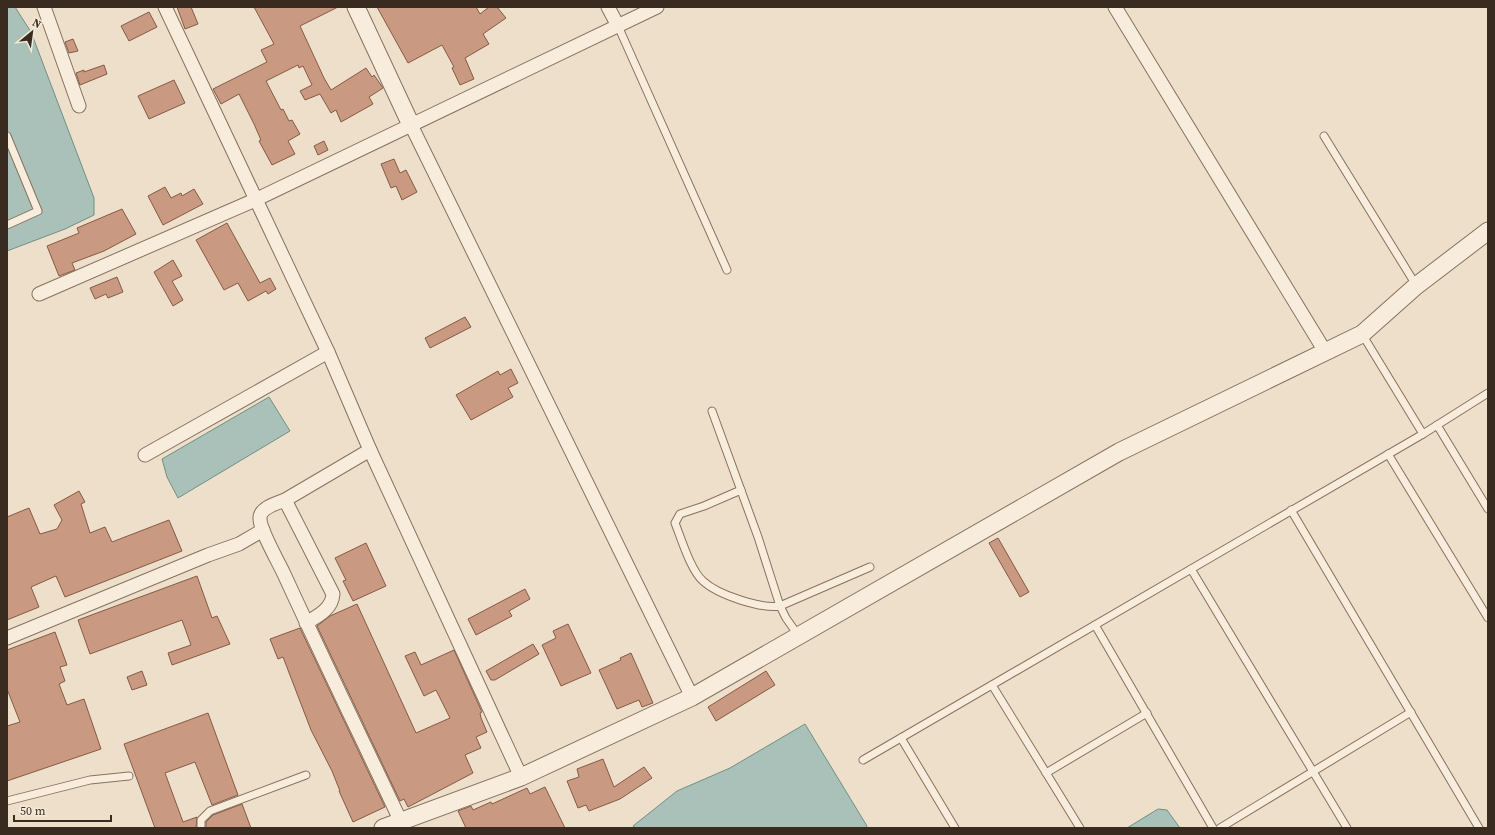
<svg xmlns="http://www.w3.org/2000/svg" width="1495" height="835" font-family="'Source Serif 4',serif">
  <style>
    .water { fill: #a9c1b8; stroke: #709085 }
    .building { fill: #c99981; stroke: #865a45 }
    .lines { fill: none; stroke-linecap: round; stroke-linejoin: round }
    .service-casing { stroke: #88715e; stroke-width: 9 }
    .minor-casing { stroke: #88715e; stroke-width: 15 }
    .tertiary-casing { stroke: #88715e; stroke-width: 19 }
    .service { stroke: #f8eddc; stroke-width: 7 }
    .minor { stroke: #f8eddc; stroke-width: 13 }
    .tertiary { stroke: #f8eddc; stroke-width: 17 }
  </style>
  <rect width="100%" height="100%" fill="#eddfc9"/>
  <!-- water -->
  <g class="water">
    <path d="M7 7H15L31 32 94 198V215L65 229 7 251Z"/>
    <path d="M269 397 290 431 178 498 167 477 162 459Z"/>
    <path d="M805 724 867 826 866 828H636L633 826 677 791 730 768Z"/>
    <path d="M1158 809 1167 810 1180 828H1127Z"/>
  </g>
  <!-- building -->
  <g class="building">
    <path d="M177 7H191L198 24 185 29Z"/>
    <path d="M254 7H338L300 26 324 78 331 90 366 68 372 77 374 75 383 88 369 97 373 104 341 122 336 110 331 113 320 94 305 100 300 91 312 85 303 66 299 68 298 65 266 81 281 110 283 109 289 121 292 120 300 134 288 141 295 154 272 165 259 141 261 140 254 124 239 94 221 104 213 89 267 62 261 50 274 44Z"/>
    <path d="M377 7H476L480 14 489 7H497L506 18 483 34 489 44 465 58 474 79 460 85 452 68 454 67 442 45 408 63Z"/>
    <path d="M149 12 157 27 129 41 121 26Z"/>
    <path d="M73 39 78 51 69 53 65 42Z"/>
    <path d="M104 65 107 74 80 85 76 73 84 70V72Z"/>
    <path d="M174 80 185 103 149 119 138 96Z"/>
    <path d="M324 141 328 150 318 155 314 146Z"/>
    <path d="M394 159 400 173 406 170 417 192 402 200 396 186 391 188 381 164Z"/>
    <path d="M165 187 171 198 181 193 182 196 194 189 203 204 163 225 148 196Z"/>
    <path d="M122 209 136 234 104 251 72 263 75 270 59 276 47 246 79 233 77 228Z"/>
    <path d="M227 223 260 283 270 278 276 289 268 294 266 291 248 301 238 283 224 290 196 240Z"/>
    <path d="M173 260 182 276 172 281 183 300 173 306 154 272Z"/>
    <path d="M117 277 123 292 108 298 106 294 95 299 90 288Z"/>
    <path d="M465 317 471 327 430 348 425 338Z"/>
    <path d="M511 369 518 383 508 388 513 397 471 420 456 395 498 371 500 375Z"/>
    <path d="M79 491 85 502 81 504 90 533 105 527 112 542 169 520 182 551 65 597 56 576 31 587 39 607 7 620V517L29 508 40 534 57 529 62 520 54 505Z"/>
    <path d="M998 538 1029 592 1020 597 989 543Z"/>
    <path d="M366 543 386 586 353 601 343 581 346 580 335 558Z"/>
    <path d="M197 576 212 618 217 616 230 644 172 665 168 653 191 645 182 620 90 654 78 620Z"/>
    <path d="M525 589 530 599 509 611 512 616 476 635 468 619Z"/>
    <path d="M357 604 416 733 450 718 436 690 424 696 405 656 415 652 421 665 454 650 482 712 480 713 481 718 487 732 476 737 481 748 465 755 473 773 408 807 404 799 400 801 317 626 330 616Z"/>
    <path d="M568 624 591 673 561 686 542 645 556 638 553 631Z"/>
    <path d="M300 628 385 807 353 822 339 791H340L332 771 311 730 283 657 278 659 270 639Z"/>
    <path d="M55 632 67 665 60 667 65 681 59 684 67 705 84 699 101 749 7 781V726L20 722 7 689V650Z"/>
    <path d="M533 644 539 654 495 680H491L486 671Z"/>
    <path d="M631 653 653 703 642 707 639 700 617 709 599 670 621 660 620 658Z"/>
    <path d="M142 671 147 685 132 690 127 677Z"/>
    <path d="M766 671 775 685 716 721 708 707Z"/>
    <path d="M208 713 238 795 212 805 195 762 165 773 183 822 197 817 196 828H155L124 744Z"/>
    <path d="M603 759 614 787 644 767 652 778 620 799 589 811 586 805 578 808 567 781 579 777 577 769Z"/>
    <path d="M545 787 565 828H466L458 811 471 806 473 810 491 802 492 804 527 788 530 794Z"/>
    <path d="M242 804 251 828H206V822L213 815Z"/>
  </g>
  <g class="lines">
    <defs>
      <g id="service">
        <path d="M618 26 727 270"/>
        <path d="M7 136 38 211 7 225"/>
        <path d="M1324 136 1416 285"/>
        <path d="M1362 334 1423 434"/>
        <path d="M712 411 758 537 780 606 870 567"/>
        <path d="M1437 425 1488 509"/>
        <path d="M1388 454 1488 618"/>
        <path d="M741 490 704 506 680 514 675 523C681 538 691 571 703 581 718 595 761 609 780 606L786 618 798 635"/>
        <path d="M1291 510 1479 828"/>
        <path d="M1191 569 1347 828"/>
        <path d="M1095 625 1213 828"/>
        <path d="M992 685 1080 828"/>
        <path d="M901 738 955 828"/>
        <path d="M863 760 1423 434 1488 393"/>
        <path d="M1046 773 1147 713"/>
        <path d="M7 801 90 780 129 776"/>
        <path d="M201 828V820L210 811 306 775"/>
        <path d="M1220 828 1411 712"/>
      </g>
      <g id="minor">
        <path d="M44 7 79 106"/>
        <path d="M165 7 328 352 370 450 521 777"/>
        <path d="M608 7 618 26"/>
        <path d="M1115 7 1326 353"/>
        <path d="M411 125 692 697"/>
        <path d="M39 294 255 200 657 7"/>
        <path d="M145 455 328 352"/>
        <path d="M285 500 370 450"/>
        <path d="M306 623C318 616 332 609 333 594L285 500C277 503 259 508 260 519 260 530 279 563 284 574 322 657 362 739 401 822"/>
        <path d="M7 638 208 555 239 544 263 530"/>
      </g>
      <g id="tertiary">
        <path d="M356 7 411 125"/>
        <path d="M383 828 521 777 692 697 1119 452 1362 334 1416 286 1488 231"/>
      </g>
    </defs>
    <!-- service casing -->
    <use href="#service" class="service-casing"/>
    <!-- minor casing -->
    <use href="#minor" class="minor-casing"/>
    <!-- tertiary casing -->
    <use href="#tertiary" class="tertiary-casing"/>
    <!-- service -->
    <use href="#service" class="service"/>
    <!-- minor -->
    <use href="#minor" class="minor"/>
    <!-- tertiary -->
    <use href="#tertiary" class="tertiary"/>
  </g>
  <!-- border -->
  <rect width="1495" height="835" fill="none" stroke="#3a2b21" stroke-width="16"/>
  <!-- north arrow -->
  <g transform="translate(32 32) rotate(29)" stroke="#f4ead8" stroke-width="3" paint-order="stroke">
  <path d="M0-3L7 15L0 10L-7 15Z" fill="#3a2b21"/>
  <text y="-6" font-size="11" font-weight="bold" text-anchor="middle" fill="#3a2b21">N</text>
  </g>
  <!-- scale -->
  <path d="M14 815v6h97v-6" fill="none" stroke="#3a2b21" stroke-width="2"/>
  <text x="20" y="815" font-size="12" fill="#3a2b21" stroke="#f4ead8" stroke-width="3" paint-order="stroke">50 m</text>
</svg>
